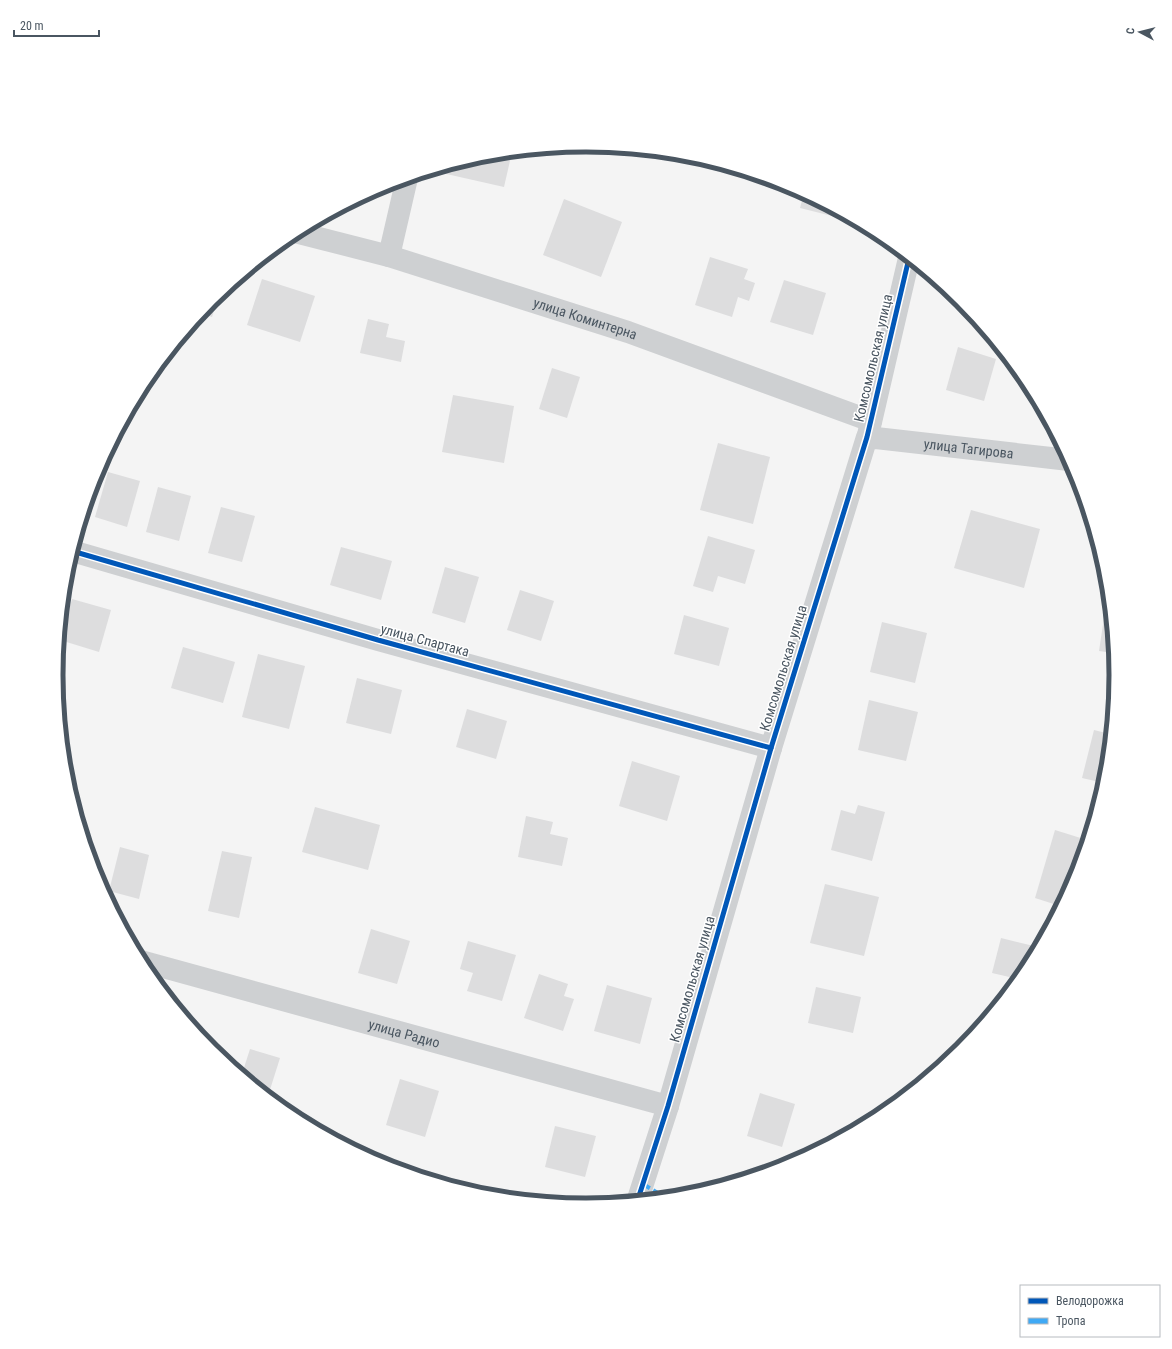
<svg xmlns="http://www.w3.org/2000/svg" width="1172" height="1349" font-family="'Roboto Condensed',sans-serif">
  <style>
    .building { fill: #ddddde }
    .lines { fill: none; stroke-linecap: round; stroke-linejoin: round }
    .minor { stroke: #ced0d2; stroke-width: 22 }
    .tertiary { stroke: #ced0d2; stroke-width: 22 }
    .quiet { stroke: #3fa9f5; stroke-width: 4; stroke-dasharray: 8 4; stroke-linecap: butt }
    .cycleway-casing { stroke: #fff; stroke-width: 8 }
    .cycleway { stroke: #0057b8; stroke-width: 5 }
    .labels { text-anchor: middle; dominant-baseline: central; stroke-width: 3; stroke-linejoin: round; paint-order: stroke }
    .street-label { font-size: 14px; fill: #4a5661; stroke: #fff }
    .rim { fill: none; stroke: #4a5661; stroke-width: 5 }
  </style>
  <rect width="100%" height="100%" fill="#f4f4f4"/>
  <!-- building -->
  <g class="building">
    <path d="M512 152 504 187 442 173 444 166 483 155Z"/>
    <path d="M804 193 838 211 836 217 800 208Z"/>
    <path d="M564 199 622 222 601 277 543 255Z"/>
    <path d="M710 257 748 269 744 279 755 283 749 301 738 297 732 317 695 305Z"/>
    <path d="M262 279 315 296 300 342 247 325Z"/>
    <path d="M784 280 826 293 813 335 770 322Z"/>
    <path d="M220 293 212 317 200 313 211 300Z"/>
    <path d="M368 319 389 324 386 337 405 341 401 362 360 353Z"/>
    <path d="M958 347 996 359 984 401 946 390Z"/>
    <path d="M552 368 580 377 567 418 539 409Z"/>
    <path d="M453 395 514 406 504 463 442 452Z"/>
    <path d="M718 443 770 457 753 524 700 510Z"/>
    <path d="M108 472 140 481 127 527 95 517Z"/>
    <path d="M158 487 191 496 179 541 146 532Z"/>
    <path d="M221 507 255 516 242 562 208 553Z"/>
    <path d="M971 510 1040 529 1024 588 954 568Z"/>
    <path d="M708 536 755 550 745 584 718 576 713 592 693 586Z"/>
    <path d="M341 547 392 561 381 600 330 585Z"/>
    <path d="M445 567 479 577 465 623 432 613Z"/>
    <path d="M520 590 554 601 541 641 507 630Z"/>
    <path d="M72 599 111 610 99 652 60 640Z"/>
    <path d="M1105 611 1110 612 1116 675 1109 674 1113 653 1099 651Z"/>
    <path d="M684 615 729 628 719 666 674 654Z"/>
    <path d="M882 622 927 633 915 683 870 672Z"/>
    <path d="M183 647 235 662 223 703 171 688Z"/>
    <path d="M258 654 305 666 289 729 242 717Z"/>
    <path d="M357 678 402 690 391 734 346 723Z"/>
    <path d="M869 700 918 712 906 761 858 750Z"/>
    <path d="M467 709 507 721 496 759 456 747Z"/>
    <path d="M1094 730 1110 734 1104 783 1082 778Z"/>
    <path d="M632 761 680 776 667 821 619 806Z"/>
    <path d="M858 805 885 812 872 861 831 850 841 810 855 814Z"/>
    <path d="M315 807 380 825 368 870 302 852Z"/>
    <path d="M526 816 553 822 550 834 568 838 562 866 518 857Z"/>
    <path d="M1055 830 1087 840 1076 878 1060 906 1035 898Z"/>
    <path d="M120 847 149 855 139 899 109 891Z"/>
    <path d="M222 851 252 857 239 918 208 911Z"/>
    <path d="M825 884 879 897 864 956 810 943Z"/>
    <path d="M371 929 410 941 397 984 358 973Z"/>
    <path d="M1001 938 1038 947 1027 969 1018 979 992 973Z"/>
    <path d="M468 941 516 955 502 1001 467 991 473 973 460 969Z"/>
    <path d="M539 974 568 984 564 996 574 999 563 1031 524 1018Z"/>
    <path d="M607 985 652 998 640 1044 594 1031Z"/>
    <path d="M816 987 861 997 853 1033 808 1023Z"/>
    <path d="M250 1049 280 1058 268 1096 242 1074Z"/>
    <path d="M400 1079 439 1091 425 1137 386 1125Z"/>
    <path d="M760 1093 795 1104 782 1147 747 1136Z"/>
    <path d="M555 1126 596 1136 585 1177 545 1167Z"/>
  </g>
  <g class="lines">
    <!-- minor -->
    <g class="minor">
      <path id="s1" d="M295 232 389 256 628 332 871 421"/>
      <path d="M389 256 407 178"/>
      <path d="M868 435 909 258"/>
      <path d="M72 551 378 640 771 748"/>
      <path id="s2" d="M141 961 668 1106"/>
    </g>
    <!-- tertiary -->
    <path class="tertiary" id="s3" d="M638 1199 668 1106 771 748 867 437 1069 460"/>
    <!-- quiet -->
    <path class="quiet" d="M643 1184 664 1197"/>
    <defs>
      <g id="cycleway">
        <path d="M72 551 378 640 771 748"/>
        <path d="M638 1199 668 1106 771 748 867 437 909 258"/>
      </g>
    </defs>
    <!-- cycleway casing -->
    <use href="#cycleway" class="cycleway-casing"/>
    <!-- cycleway -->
    <use href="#cycleway" class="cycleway"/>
  </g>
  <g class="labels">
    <!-- street labels -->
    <g class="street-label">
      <text stroke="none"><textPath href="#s1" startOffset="303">улица Коминтерна</textPath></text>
      <text transform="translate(873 358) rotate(-77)">Комсомольская улица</text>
      <text stroke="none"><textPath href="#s3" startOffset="898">улица Тагирова</textPath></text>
      <text transform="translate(425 640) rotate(15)">улица Спартака</text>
      <text transform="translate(783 668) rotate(-73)">Комсомольская улица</text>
      <text transform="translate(692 979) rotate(-74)">Комсомольская улица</text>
      <text stroke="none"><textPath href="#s2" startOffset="273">улица Радио</textPath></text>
    </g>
  </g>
  <!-- crop -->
  <path d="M0 0H1172V1349H0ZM63 675a523 523 0 1 1 1046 0a523 523 0 1 1-1046 0Z" fill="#fff" fill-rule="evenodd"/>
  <path class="rim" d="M63 675a523 523 0 1 1 1046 0a523 523 0 1 1-1046 0Z"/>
  <!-- legend -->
  <rect x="1020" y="1285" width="140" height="52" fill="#ffffff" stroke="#b7bbc0"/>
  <rect x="1028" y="1298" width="20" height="6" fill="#0057b8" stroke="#b7bbc0"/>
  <text x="1056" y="1305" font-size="12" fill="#4a5661">Велодорожка</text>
  <rect x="1028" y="1318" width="20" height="6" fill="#3fa9f5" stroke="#b7bbc0"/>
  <text x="1056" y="1325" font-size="12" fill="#4a5661">Тропа</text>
  <!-- north arrow -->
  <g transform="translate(1140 32) rotate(277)" stroke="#ffffff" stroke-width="3" paint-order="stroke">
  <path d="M0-3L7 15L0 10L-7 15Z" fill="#4a5661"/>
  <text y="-6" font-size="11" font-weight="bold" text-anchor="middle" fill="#4a5661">С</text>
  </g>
  <!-- scale -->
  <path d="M14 30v6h85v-6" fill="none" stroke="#4a5661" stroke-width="2"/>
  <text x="20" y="30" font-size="12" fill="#4a5661" stroke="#ffffff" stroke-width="3" paint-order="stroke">20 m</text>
</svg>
